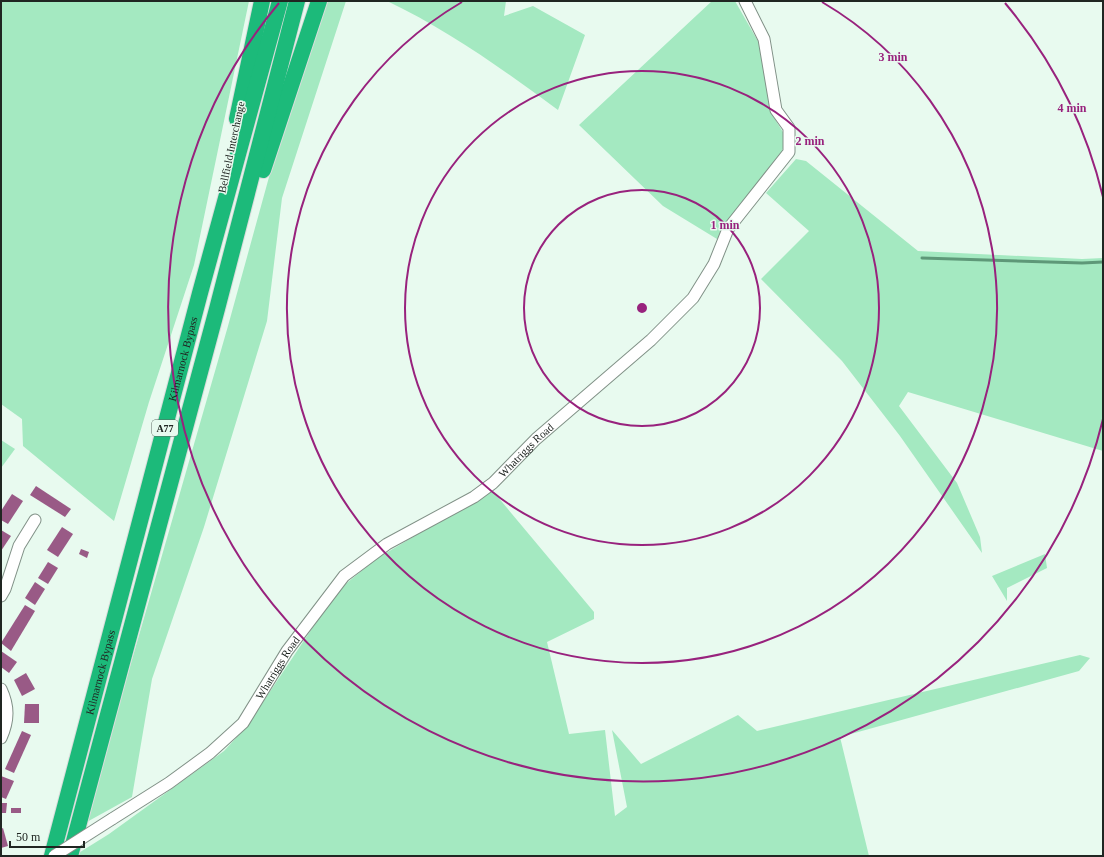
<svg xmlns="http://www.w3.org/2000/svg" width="1104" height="857" font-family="'Times New Roman',serif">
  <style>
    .green { fill: #a4e9c1 }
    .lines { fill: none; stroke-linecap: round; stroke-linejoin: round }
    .stream { stroke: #5e9878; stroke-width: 3 }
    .building { fill: #995a86 }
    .minor-casing { stroke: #819187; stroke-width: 13 }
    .highway-casing { stroke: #dbdcdc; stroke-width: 18 }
    .minor { stroke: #fff; stroke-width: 11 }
    .highway { stroke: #1cba7a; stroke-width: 16 }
    .minor-bridge-casing { stroke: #819187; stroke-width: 13; stroke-linecap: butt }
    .minor-bridge { stroke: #fff; stroke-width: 11 }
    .ring { fill: none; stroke: #98227d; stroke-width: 2 }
    .labels { text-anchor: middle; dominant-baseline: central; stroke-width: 3; stroke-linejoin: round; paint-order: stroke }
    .shield { fill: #e8faef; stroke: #5c6660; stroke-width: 1 }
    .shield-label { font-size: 10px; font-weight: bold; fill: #202622 }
    .street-label { font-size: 11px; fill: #202622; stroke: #e8faef }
    .centre { fill: #98227d; stroke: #e8faef; stroke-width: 2 }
    .ring-label { font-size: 12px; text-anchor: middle; font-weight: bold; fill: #98227d; stroke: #e8faef; stroke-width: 3; stroke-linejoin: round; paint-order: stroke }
  </style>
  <rect width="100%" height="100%" fill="#e8faef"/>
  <!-- green -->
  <g class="green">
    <path d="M1 1H249L194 265 149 402 114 521 23 446 22 419 1 404Z"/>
    <path d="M322 1H346L282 198 267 321 204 527 152 679 132 797 85 823 228 326 301 61Z"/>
    <path d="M387 1H506L504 16 533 6 585 35 558 110C504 70 448 30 387 1Z"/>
    <path d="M712 1H735L759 43 773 116 786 137 782 152 717 239 663 206 579 125Z"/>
    <path d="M796 159 806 161 918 251 1082 259 1103 258V451L908 392 899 406 957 483 980 537 982 553 900 436 842 361 761 279 809 231 766 193Z"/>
    <path d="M1 440 15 449 1 468Z"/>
    <path d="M492 490 594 612V619L547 642 569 734 605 730 615 816 627 807 612 730 641 764 738 715 757 731 1080 655 1090 658 1079 671 840 737 869 856H77V854L109 834 224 751 247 726 337 591 376 559Z"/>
    <path d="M1045 554 1047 568 1007 588V601L992 576Z"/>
  </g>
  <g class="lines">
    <!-- stream -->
    <path class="stream" d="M922 258 1082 263 1103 262"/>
  </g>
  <!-- building -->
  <g class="building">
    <path d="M36 486 71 509 65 517 30 495Z"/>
    <path d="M12 494 23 501 8 524 1 520V511Z"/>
    <path d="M62 527 73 534 58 557 47 550Z"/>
    <path d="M1 530 11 536 1 551Z"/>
    <path d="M81 549 89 552 87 558 79 554Z"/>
    <path d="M48 562 58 568 48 584 38 578Z"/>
    <path d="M35 582 45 589 35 605 25 598Z"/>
    <path d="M25 605 35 611 11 651 1 643Z"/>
    <path d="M1 651 17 662 9 673 1 667Z"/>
    <path d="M26 673 35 689 22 696 14 680Z"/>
    <path d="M25 704H39V723H24Z"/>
    <path d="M22 731 31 735 14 773 5 769Z"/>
    <path d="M1 776 14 781 6 799 1 797Z"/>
    <path d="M1 803H7L6 813H2V816H1Z"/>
    <rect x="11" y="808" width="10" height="5"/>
    <path d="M3 828 8 846 1 848V829Z"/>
  </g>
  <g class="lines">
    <defs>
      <g id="minor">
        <path d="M1 596 5 589 19 546 35 520"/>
        <path d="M1 689C9 706 9 720 1 738"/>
        <path id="s1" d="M112 819 169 783 210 753 243 723 287 651 344 576 387 544 474 497 493 483 536 439 651 340 693 298 714 264 728 229 789 152V128L776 110 764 39 745 1"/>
      </g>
      <g id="highway">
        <path d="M237 119 262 1"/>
        <path d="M263 170 319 1"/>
        <path id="s2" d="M52 856 200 293 280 1"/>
        <path d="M70 856 217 309 297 1"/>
      </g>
    </defs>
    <!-- minor casing -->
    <use href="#minor" class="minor-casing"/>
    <!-- highway casing -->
    <use href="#highway" class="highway-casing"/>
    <!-- minor -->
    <use href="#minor" class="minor"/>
    <!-- highway -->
    <use href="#highway" class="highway"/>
    <defs>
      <path id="minor-bridge" d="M54 856 112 819"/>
    </defs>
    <!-- minor-bridge casing -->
    <use href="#minor-bridge" class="minor-bridge-casing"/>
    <!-- minor-bridge -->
    <use href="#minor-bridge" class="minor-bridge"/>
  </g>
  <!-- distance rings -->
  <g class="ring">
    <circle cx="642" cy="308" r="118"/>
    <circle cx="642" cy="308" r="237"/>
    <path d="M822 2A355 355 0 1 1 462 2"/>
    <path d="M1103 419A474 474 0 1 1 279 3M1005 3A474 474 0 0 1 1103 197"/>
  </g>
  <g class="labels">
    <!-- shield labels -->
    <rect class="shield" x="152" y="420" width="26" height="16" rx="3"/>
    <g class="shield-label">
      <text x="165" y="428">A77</text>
    </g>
    <!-- street labels -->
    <g class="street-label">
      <text transform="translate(231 147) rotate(-78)">Bellfield Interchange</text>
      <text stroke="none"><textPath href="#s2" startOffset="514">Kilmarnock Bypass</textPath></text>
      <text stroke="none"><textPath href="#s1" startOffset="564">Whatriggs Road</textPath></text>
      <text stroke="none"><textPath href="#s1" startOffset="228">Whatriggs Road</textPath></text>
      <text stroke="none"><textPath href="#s2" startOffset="190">Kilmarnock Bypass</textPath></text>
    </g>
  </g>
  <circle cx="642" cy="308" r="6" class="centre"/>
  <g class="ring-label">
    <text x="893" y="61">3 min</text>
    <text x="1072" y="112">4 min</text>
    <text x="810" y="145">2 min</text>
    <text x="725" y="229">1 min</text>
  </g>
  <!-- border -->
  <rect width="1104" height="857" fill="none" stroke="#202622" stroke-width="4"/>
  <!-- scale -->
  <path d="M10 841v6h74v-6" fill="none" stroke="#202622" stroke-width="2"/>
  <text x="16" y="841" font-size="12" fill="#202622" stroke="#e8faef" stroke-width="3" paint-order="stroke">50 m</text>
</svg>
